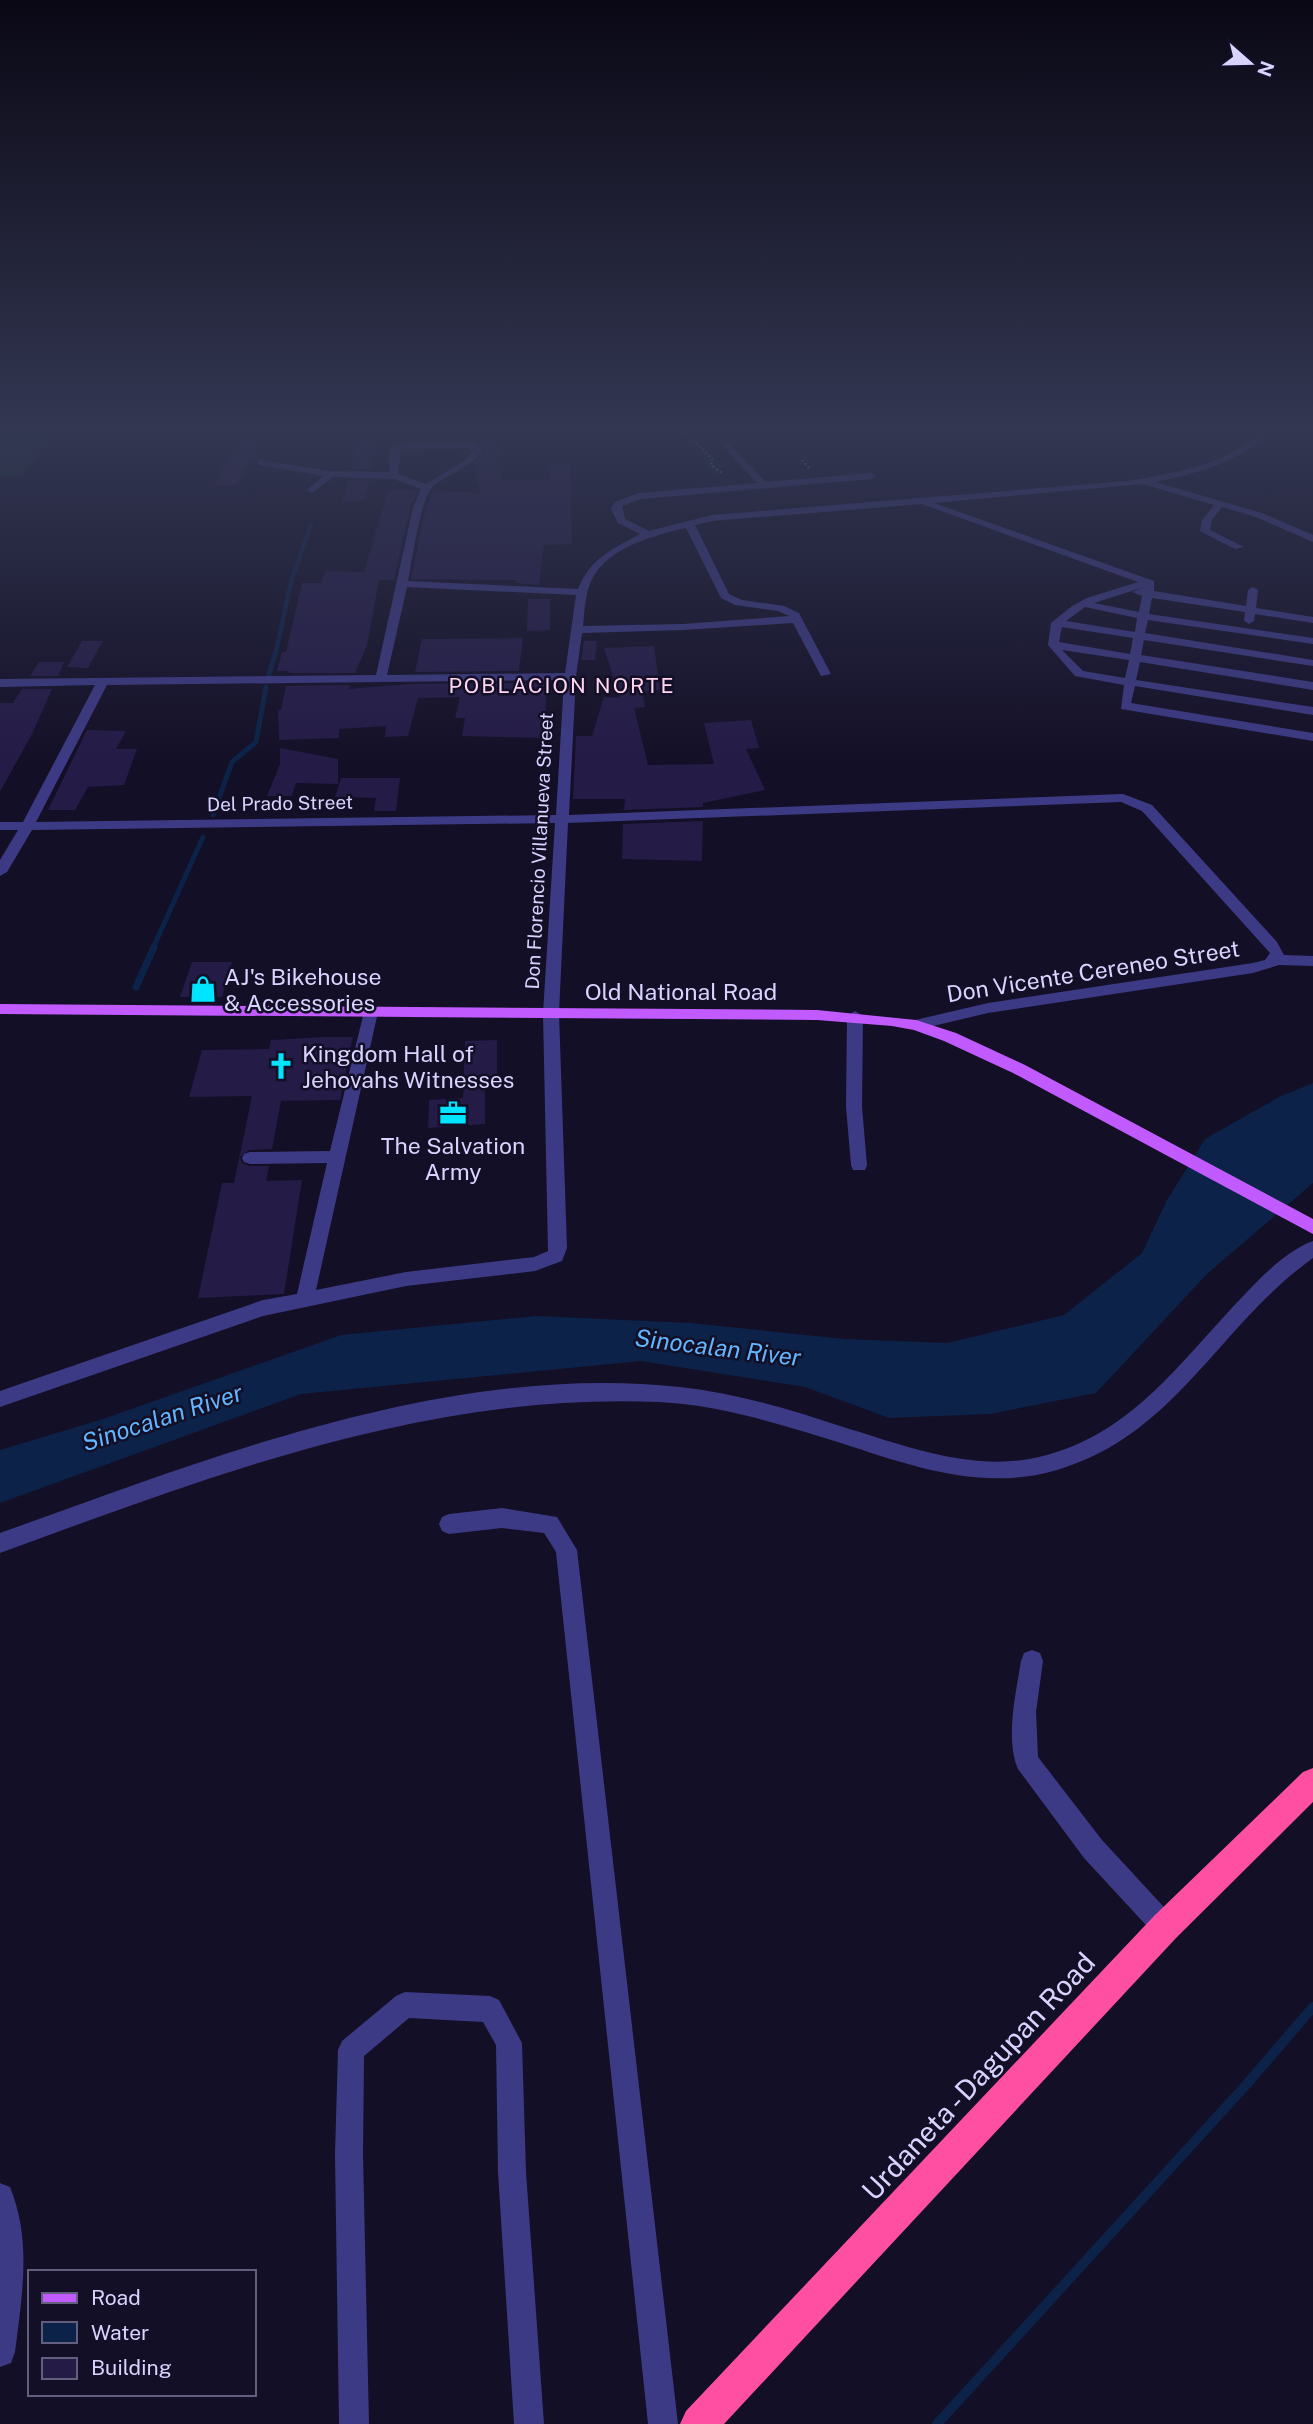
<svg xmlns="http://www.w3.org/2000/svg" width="1313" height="2424" font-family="'Public Sans',sans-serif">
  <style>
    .green { fill: #12302f }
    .water { fill: #0c2248 }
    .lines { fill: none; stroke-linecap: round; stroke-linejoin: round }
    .stream-far3 { stroke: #0c2248; stroke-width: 4.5 }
    .stream-far2 { stroke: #0c2248; stroke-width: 5 }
    .stream-far1 { stroke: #0c2248; stroke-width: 7 }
    .stream { stroke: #0c2248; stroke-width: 10 }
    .building { fill: #241b47 }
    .path { stroke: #2fb8b0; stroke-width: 2.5; stroke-dasharray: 2 2.5; stroke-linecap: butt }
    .minor { fill: #3d3a85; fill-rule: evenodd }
    .major { fill: #c25bff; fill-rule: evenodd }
    .highway { fill: #ff4fa3; fill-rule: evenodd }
    .labels { text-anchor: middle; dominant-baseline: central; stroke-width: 5; stroke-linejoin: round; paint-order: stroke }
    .far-street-label { font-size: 19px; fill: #d9d4ff; stroke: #130f26 }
    .far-quarter-label { font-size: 21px; letter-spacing: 2px; fill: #ffd6f0; stroke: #130f26 }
    .street-label { font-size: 23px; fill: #d9d4ff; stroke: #130f26 }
    .poi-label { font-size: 23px; fill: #d9d4ff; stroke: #130f26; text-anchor: start }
    .water-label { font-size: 24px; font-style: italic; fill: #62b6ff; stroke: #130f26 }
    .near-street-label { font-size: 28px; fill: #d9d4ff; stroke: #130f26 }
  </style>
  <rect width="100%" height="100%" fill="#130f26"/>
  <!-- green -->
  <path class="green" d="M0 427H59L21 476 0 477Z"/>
  <!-- water -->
  <path class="water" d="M1313 1083V1183L1207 1274 1096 1393 990 1414 889 1418 805 1387 641 1361 301 1394 0 1503V1450L103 1419 341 1335 537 1316 691 1323 845 1339 947 1343 1064 1315 1142 1253 1167 1200 1205 1139 1279 1097Z"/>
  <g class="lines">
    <!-- stream-far3 -->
    <path class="stream-far3" d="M275 656 291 582 311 525"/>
    <!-- stream-far2 -->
    <g class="stream-far2">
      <path d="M268 678 275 654"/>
      <path d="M213 815 232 762 256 742 266 687"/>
      <path d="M153 948 203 837"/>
    </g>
    <!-- stream-far1 -->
    <path class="stream-far1" d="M136 987 154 947"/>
    <!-- stream -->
    <path class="stream" d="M937 2424 1246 2085 1313 2007"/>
  </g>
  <!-- building -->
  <g class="building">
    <path d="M497 435 495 446H501V480H551V464L570 463 572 544 544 545 539 585 515 583 516 580 411 579 423 519 433 491 480 493 474 463 486 449 469 440 468 436Z"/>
    <path d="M240 439H261L236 485H214Z"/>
    <path d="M358 439H379L372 469H351Z"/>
    <path d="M348 480 369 481 364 501 342 502Z"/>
    <path d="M388 491H417L410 507 394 580H379L367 645 355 673H289V671H277L282 652H286L302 583H320L326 571 364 572Z"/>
    <path d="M528 599H550V630L527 631Z"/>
    <path d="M523 638 519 671 415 672 422 639Z"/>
    <path d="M82 641H103L88 668 67 667Z"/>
    <path d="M584 641H597L595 660H581Z"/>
    <path d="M654 646 660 690 642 692 645 707 634 708 648 765 714 764 704 723 751 720 759 748 746 749 765 790 703 803V807L624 810 625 799H573L576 736H592L604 697 620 698 604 648Z"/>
    <path d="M39 662H64L58 676H30Z"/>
    <path d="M547 683 544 738 462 736 465 718H455L460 697 418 698 408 736 385 737 386 726 339 729V738L279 740 278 710H281L286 686 350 685 349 689 410 684Z"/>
    <path d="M22 689H52L33 732 0 792V703H13Z"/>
    <path d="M87 730 126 731 116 749H137L124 785 88 787 75 810H48Z"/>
    <path d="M280 748 338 759V784L296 783 292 796H267L280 764Z"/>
    <path d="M341 778H400L396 811H374L376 798 335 797Z"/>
    <path d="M703 821 702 861 622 859 623 824Z"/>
    <path d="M192 962H232L222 997H180Z"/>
    <path d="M323 1037H353L340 1100 281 1101 272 1149 249 1150 240 1157 242 1163 249 1166H269L266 1181 302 1180 284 1294 198 1298 222 1183H234L252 1096 189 1097 202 1050 269 1049 271 1040Z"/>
    <path d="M497 1040V1081H485V1124L428 1128 429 1100 463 1098 465 1041Z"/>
  </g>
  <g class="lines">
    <!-- path -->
    <g class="path">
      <path d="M680 427C691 440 703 447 713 461L711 465 723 474"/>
      <path d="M802 460 810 469"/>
    </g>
    <!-- minor -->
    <g class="minor">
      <path d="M1264 427H1272C1247 461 1196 474 1155 482L1262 513 1313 535V542L1256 517 1222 507 1212 520 1210 530 1244 547 1235 549 1200 531 1202 520 1214 505 1143 484 934 503 1154 581V591L1246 606 1248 590 1253 587 1258 590 1256 608 1313 617V623L1255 614 1254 621 1249 624 1244 621 1245 612 1152 598 1149 614 1313 638V644L1148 620 1145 633 1313 660V666L1144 640 1141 655 1313 682V690L1140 662 1136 680 1313 707V715L1135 686 1131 703 1313 733V741L1121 709 1124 685 1075 676 1048 645 1051 623 1072 606 1087 598 1138 582 922 504 712 521 695 525 729 594 742 600 784 606 799 613 831 674 821 676 793 623 683 630 582 633 576 676 569 815 1123 794 1152 805 1277 942 1284 955 1313 956V966L1279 965 1253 973 988 1013 916 1030 908 1025 911 1021 988 1003 1253 963 1265 960 1270 953 1142 811 1121 802 568 823 559 1013 567 1248 562 1261 535 1271 406 1286 263 1316 0 1407V1391L263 1300 297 1294 327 1163 250 1164 244 1162 242 1158 244 1154 250 1152 330 1151 365 1008 370 1007 378 1012 316 1290 406 1272 534 1257 548 1251 543 1013 555 823 32 830 7 872 0 876V860L18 830H0V822H23L95 685 0 687V679L376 675 413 508 421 489 394 479 333 477 312 493 307 490 323 476 261 465 258 464V460L331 471 389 472 390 448 397 444 473 443 483 449C466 474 445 472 431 489 420 502 412 562 408 581L578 589C590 558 613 549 640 534L618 523 611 509 615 502 639 493 757 483 725 448 723 446 728 443 766 482 871 473 876 476 871 479 641 499 622 506 625 519 649 531 712 515 1127 481C1172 473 1233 465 1264 427ZM468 448 473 450 467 459 426 484 398 474 401 449ZM686 528 721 598 735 605 778 611 789 616 683 624 583 626C585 609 585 588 595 574 613 546 655 535 686 528ZM407 587 576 595 565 673 387 675ZM1144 587 1132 592 1142 596 1139 612 1094 603ZM1085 607 1137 618 1135 632 1066 621ZM1062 627 1133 638 1130 654 1059 642ZM1062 650 1129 660 1125 678 1083 671ZM564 680 556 815 36 822 107 685Z"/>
      <path d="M855 1011 863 1016 862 1107 867 1165 865 1170H853L851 1165 846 1107 847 1016Z"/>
      <path d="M1313 1241V1258C1218 1326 1176 1435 1057 1470 983 1492 911 1466 841 1443 782 1425 721 1405 659 1402 428 1392 213 1475 0 1553V1533C212 1457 450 1362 680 1387 735 1393 788 1409 840 1426 900 1444 965 1470 1029 1459 1129 1441 1180 1361 1246 1293 1264 1274 1288 1250 1313 1241Z"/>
      <path d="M502 1508 557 1517 577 1550 678 2424H648L556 1552 544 1533 502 1528 449 1534 442 1531 439 1524 442 1517 449 1514Z"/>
      <path d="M1032 1650 1040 1653 1043 1661 1036 1712 1038 1757 1102 1840 1174 1918 1178 1927 1174 1936 1165 1940 1156 1936 1084 1858 1018 1769C1005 1739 1016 1693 1021 1661L1024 1653Z"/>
      <path d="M405 1992 490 1996 499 2000 522 2043 526 2172 544 2424H514L498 2172 496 2045 483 2022 409 2018 364 2056 363 2154 369 2424H339L335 2154 338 2050 342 2041 396 1996Z"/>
      <path d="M0 2183 10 2187C32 2241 22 2296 15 2352L11 2363 0 2367Z"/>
    </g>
    <!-- major -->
    <path class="major" d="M0 1004 817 1010 916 1020 956 1033 1025 1065 1313 1219V1234L1013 1073 944 1041 914 1030 892 1026 817 1020 0 1014Z"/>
    <!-- highway -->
    <path class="highway" d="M1313 1768V1802L1176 1938 724 2424H680L686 2411 1154 1916 1303 1772Z"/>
  </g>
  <!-- sky -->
  <linearGradient id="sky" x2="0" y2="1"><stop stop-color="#0a0815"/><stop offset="0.56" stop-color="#333752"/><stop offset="1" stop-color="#333752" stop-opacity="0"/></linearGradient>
  <rect width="1313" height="766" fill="url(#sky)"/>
  <!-- icons -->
  <defs>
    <symbol id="shop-bare" viewBox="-9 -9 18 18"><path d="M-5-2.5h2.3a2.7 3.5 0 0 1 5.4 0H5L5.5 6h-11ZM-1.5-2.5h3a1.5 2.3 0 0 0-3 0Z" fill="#00e5ff" stroke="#130f26" stroke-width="2.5" paint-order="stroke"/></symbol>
    <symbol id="church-bare" viewBox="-9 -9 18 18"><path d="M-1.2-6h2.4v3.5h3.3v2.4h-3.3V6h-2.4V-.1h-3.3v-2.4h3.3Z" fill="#00e5ff" stroke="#130f26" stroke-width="2.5" paint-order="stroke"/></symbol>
    <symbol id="office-bare" viewBox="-9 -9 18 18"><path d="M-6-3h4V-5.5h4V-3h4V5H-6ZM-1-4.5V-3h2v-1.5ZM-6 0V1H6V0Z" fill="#00e5ff" stroke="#130f26" stroke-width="2.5" paint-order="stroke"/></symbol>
  </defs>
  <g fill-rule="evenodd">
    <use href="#shop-bare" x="184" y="970" width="38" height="38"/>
    <use href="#church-bare" x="262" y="1047" width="38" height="38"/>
    <use href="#office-bare" x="434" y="1094" width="38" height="38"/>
  </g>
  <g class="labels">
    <!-- far-street labels -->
    <g class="far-street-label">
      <text transform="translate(280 803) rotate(-1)">Del Prado Street</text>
      <text transform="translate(539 851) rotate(-87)">Don Florencio Villanueva Street</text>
    </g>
    <!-- far-quarter labels -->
    <g class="far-quarter-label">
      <text x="562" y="685">POBLACION NORTE</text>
    </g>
    <!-- street labels -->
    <g class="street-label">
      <text transform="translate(1093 971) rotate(-9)">Don Vicente Cereneo Street</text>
      <text x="681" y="991">Old National Road</text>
    </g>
    <!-- poi labels -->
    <g class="poi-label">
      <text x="224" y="976">AJ's Bikehouse<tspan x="224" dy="26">&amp; Accessories</tspan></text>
      <text x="302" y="1053">Kingdom Hall of<tspan x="302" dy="26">Jehovahs Witnesses</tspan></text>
      <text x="453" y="1145" text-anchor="middle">The Salvation<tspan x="453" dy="26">Army</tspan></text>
    </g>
    <!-- water labels -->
    <g class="water-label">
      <text transform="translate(718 1347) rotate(7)">Sinocalan River</text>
      <text transform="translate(162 1417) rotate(-18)">Sinocalan River</text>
    </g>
    <!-- near-street labels -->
    <g class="near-street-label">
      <text transform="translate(978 2076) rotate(-47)">Urdaneta - Dagupan Road</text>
    </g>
  </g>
  <!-- legend -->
  <rect x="28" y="2270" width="228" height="126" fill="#130f26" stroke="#625e7d" stroke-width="2"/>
  <rect x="42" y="2293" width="35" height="10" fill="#c25bff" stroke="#625e7d" stroke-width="2"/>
  <text x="91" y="2305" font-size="21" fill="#d9d4ff">Road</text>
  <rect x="42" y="2322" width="35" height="21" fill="#0c2248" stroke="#625e7d" stroke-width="2"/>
  <text x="91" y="2340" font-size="21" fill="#d9d4ff">Water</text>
  <rect x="42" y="2358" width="35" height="21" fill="#241b47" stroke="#625e7d" stroke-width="2"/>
  <text x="91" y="2375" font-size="21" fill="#d9d4ff">Building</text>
  <!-- north arrow -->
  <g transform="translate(1250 63) rotate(110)" stroke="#130f26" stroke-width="5" paint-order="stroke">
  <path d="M0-5L12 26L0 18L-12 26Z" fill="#d9d4ff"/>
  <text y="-10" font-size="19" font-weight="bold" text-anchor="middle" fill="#d9d4ff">N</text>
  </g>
</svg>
